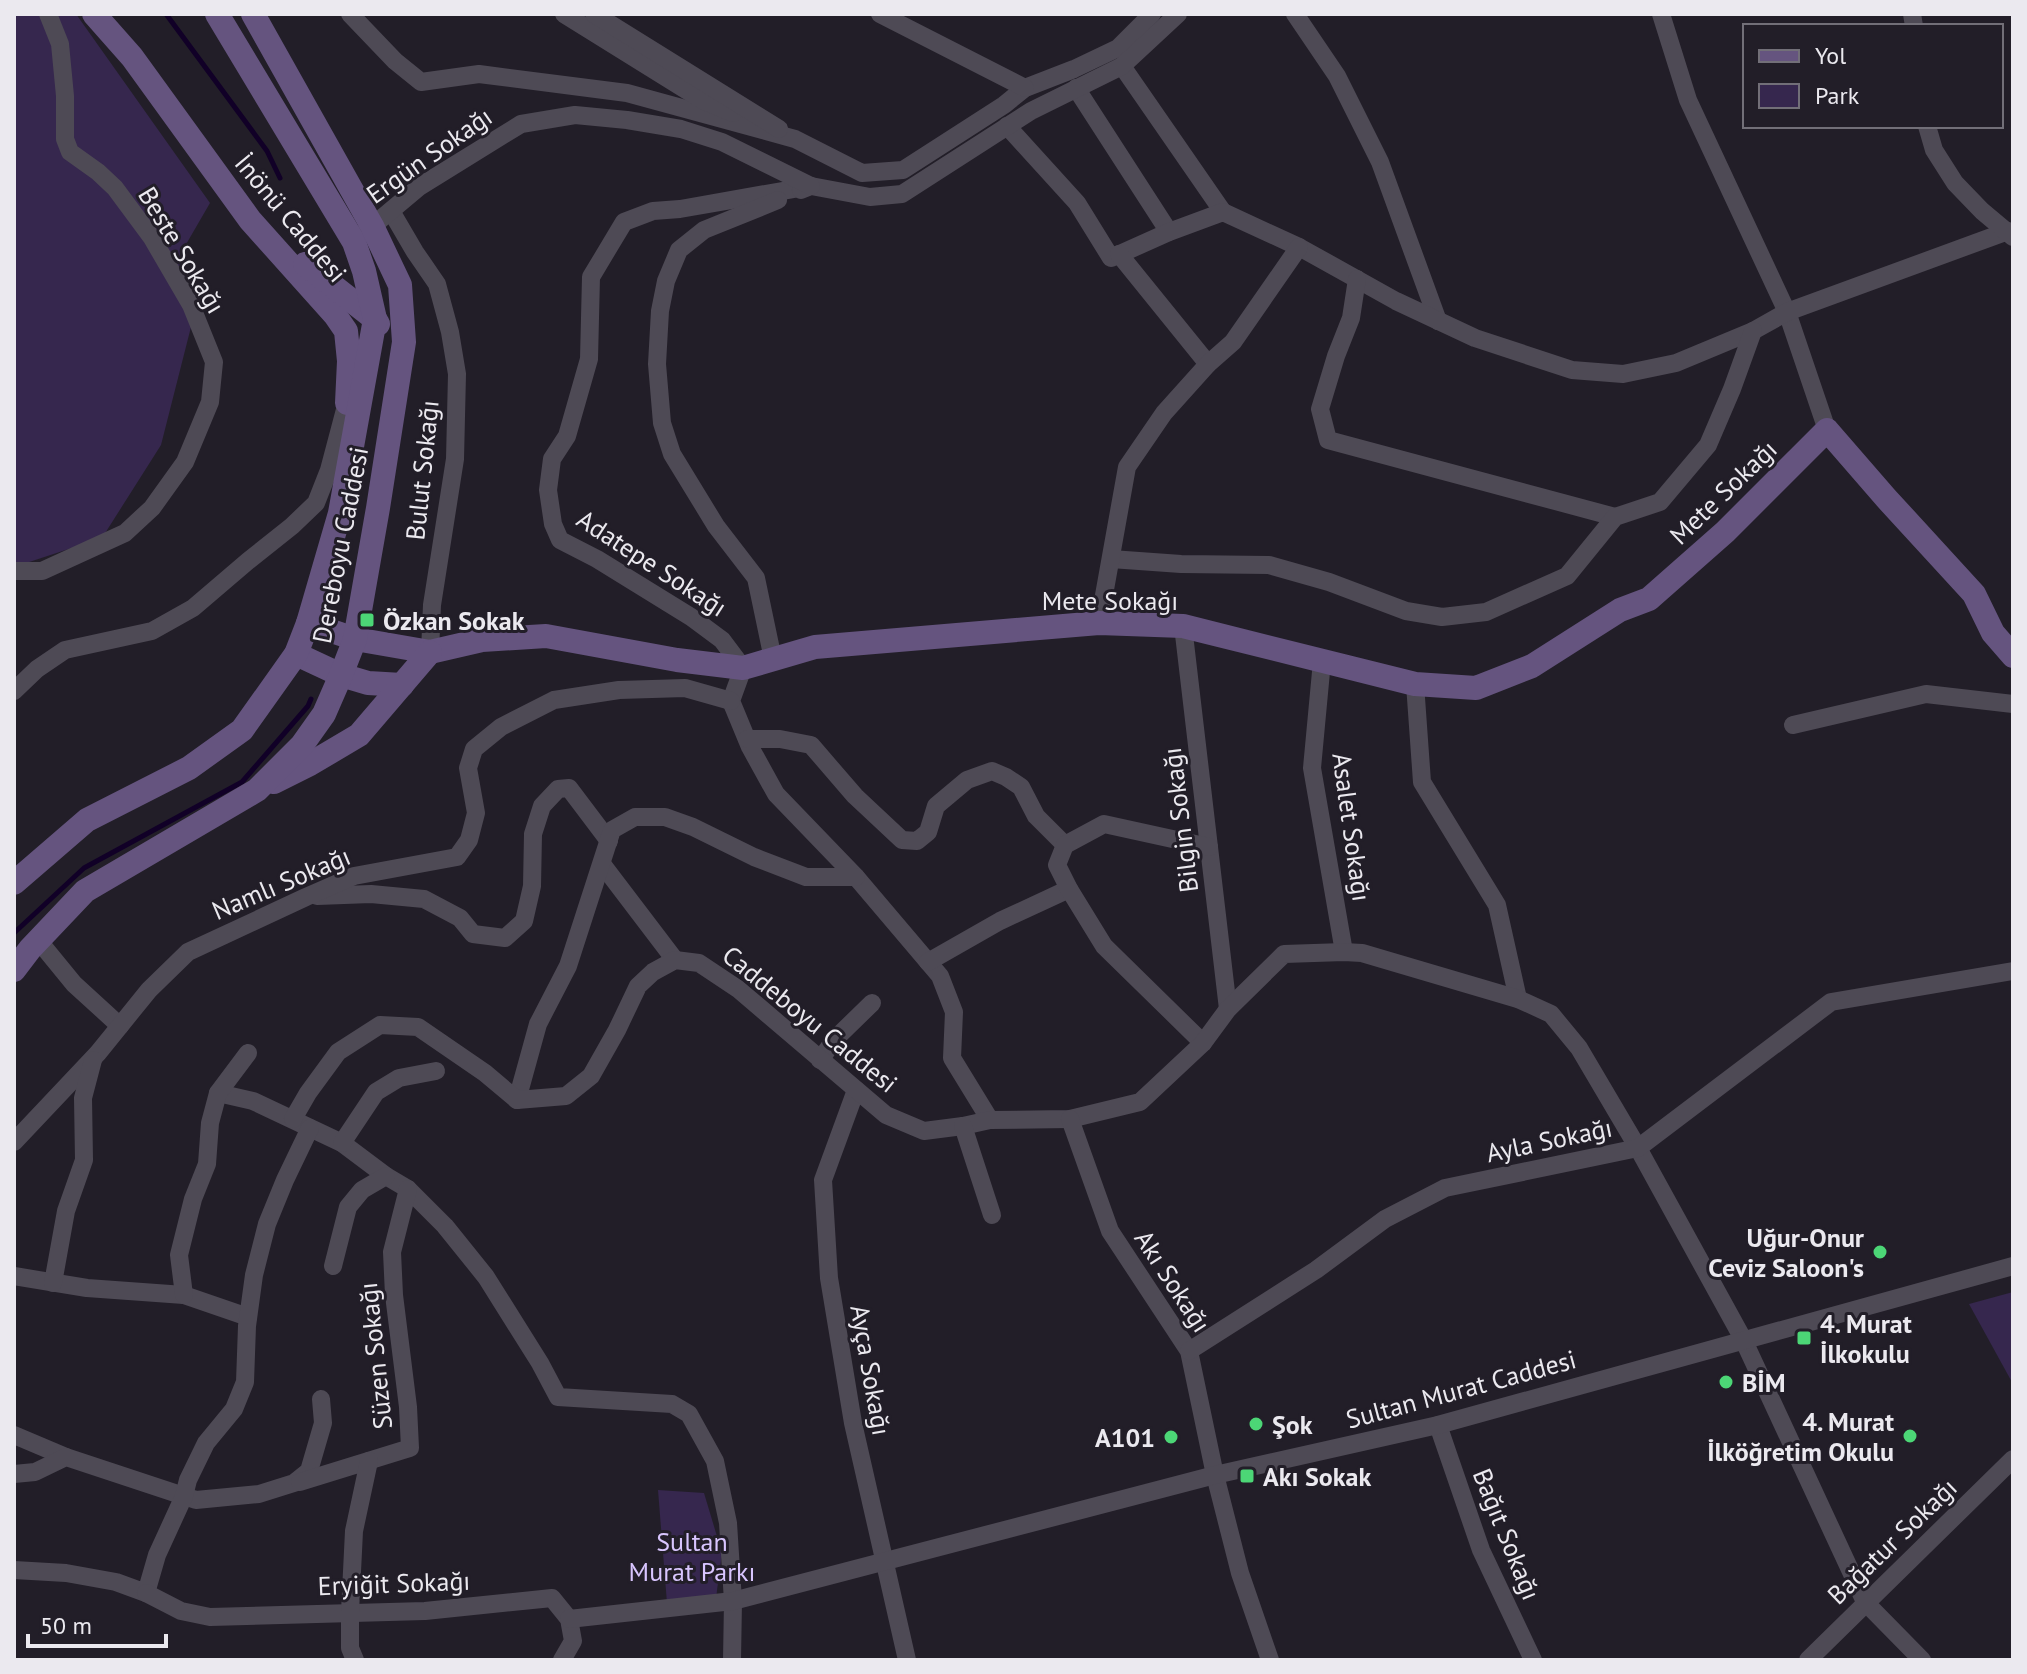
<svg xmlns="http://www.w3.org/2000/svg" width="2027" height="1674" font-family="'PT Sans',sans-serif">
  <style>
    .green { fill: #36274e }
    .lines { fill: none; stroke-linecap: round; stroke-linejoin: round }
    .stream { stroke: #110027; stroke-width: 5 }
    .street { stroke: #4e4a55; stroke-width: 18 }
    .secondary { stroke: #65547f; stroke-width: 24 }
    .poi-dot { fill: #4cd676; stroke: #221e28; stroke-width: 3 }
    .labels { text-anchor: middle; dominant-baseline: central; stroke-width: 6; stroke-linejoin: round; paint-order: stroke }
    .street-label { font-size: 26px; fill: #ebe9ef; stroke: #221e28 }
    .poi-label { font-size: 26px; font-weight: bold; fill: #ebe9ef; stroke: #221e28; text-anchor: start }
    .park-label { font-size: 26px; fill: #d8c5fe; stroke: #221e28 }
  </style>
  <rect width="100%" height="100%" fill="#221e28"/>
  <!-- green -->
  <g class="green">
    <path d="M14 14H76L210 203 181 253 192 323 161 445 102 538 14 567Z"/>
    <path d="M2013 1292V1384L1969 1304Z"/>
    <path d="M658 1490 704 1493 722 1553 716 1598 667 1603Z"/>
  </g>
  <g class="lines">
    <!-- stream -->
    <g class="stream">
      <path d="M166 14 267 151 280 178"/>
      <path d="M14 933 84 868 242 782 308 706 311 699"/>
    </g>
    <!-- street -->
    <g class="street">
      <path d="M350 14 395 61 421 82 479 74 627 93 795 139 862 173 903 170 1004 105 1025 88 1074 69 1118 48 1152 14"/>
      <path d="M564 14 704 101 733 113"/>
      <path d="M594 14 779 129"/>
      <path d="M880 14 1025 88"/>
      <path d="M1295 14 1337 76 1380 162 1438 321"/>
      <path d="M1661 14 1688 100 1787 312 1827 430"/>
      <path d="M1912 14 1914 26"/>
      <path d="M1122 66 1223 212"/>
      <path d="M1076 88 1169 232"/>
      <path d="M1007 126 1077 203 1111 258 1169 232 1223 212 1299 247 1396 301 1475 338 1572 370 1623 374 1676 363 1753 331 1787 312 2008 231"/>
      <path d="M1927 126 1934 150 1955 183 1982 211 2013 237"/>
      <path d="M811 186 680 209 653 211 624 222 591 277 589 359 567 436 552 459 548 490 553 524 560 540 597 559 691 617 722 640 743 668 731 701 750 747 776 794 856 877 940 976 954 1012 952 1058 990 1120"/>
      <path d="M801 190 811 186 870 197 902 194 1031 111 1122 66 1178 14"/>
      <path d="M391 211 415 252 437 284 450 332 457 374 455 459 432 605 430 652"/>
      <path d="M363 234 419 187 521 124 575 115 627 120 681 129 722 142 811 186"/>
      <path d="M1119 254 1208 364"/>
      <path d="M1357 279 1351 318 1336 356 1320 409 1328 440 1615 517"/>
      <path d="M1111 559 1181 564 1269 565 1329 582 1406 611 1442 617 1486 612 1567 576 1615 517 1660 502 1708 445 1732 389 1753 331"/>
      <path d="M14 571H42L125 533 152 508 185 462 210 402 214 362 191 305 152 238 115 188 98 172 70 152 65 139V96L60 44 48 14"/>
      <path d="M1099 623 1127 467 1164 413 1208 364 1233 342 1299 247"/>
      <path d="M1183 626 1228 1009"/>
      <path d="M773 659 756 578 716 526 672 454 662 423 657 364 660 311 666 281 679 250 704 230 778 200"/>
      <path d="M1322 661 1312 768 1344 952"/>
      <path d="M1415 684 1422 782 1497 905 1518 999"/>
      <path d="M14 691 37 669 65 650 152 631 193 608 248 561 292 526 316 503 329 470 347 402"/>
      <path d="M1793 725 1926 694 2013 704"/>
      <path d="M747 739H780L811 745 855 796 902 840 917 841 928 832 936 806 967 780 992 771 1006 777 1021 787 1036 816 1065 845"/>
      <path d="M602 864 675 960"/>
      <path d="M317 896 371 894 424 899 460 918 473 934 505 938 524 921 532 886 533 834 542 806 558 789 569 788 609 841"/>
      <path d="M38 940 74 984 120 1026"/>
      <path d="M928 962 1000 921 1069 889"/>
      <path d="M1203 1043 1104 946 1069 889 1057 865 1065 845 1104 824 1209 847"/>
      <path d="M820 1060 835 1039 872 1003"/>
      <path d="M856 1090 823 1180 829 1278 853 1423 907 1660"/>
      <path d="M218 1093 253 1101 342 1143 386 1176 408 1189 445 1226 486 1277 540 1363 558 1397 672 1404 689 1414 715 1461 728 1523 733 1601 732 1660"/>
      <path d="M517 1100 538 1024 568 966 612 830 635 817H665L693 827 754 857 806 877H856"/>
      <path d="M293 1119 308 1093 338 1052 380 1025 418 1027 485 1073 517 1100 566 1096 591 1076 617 1030 638 986 653 972 675 960 699 963 738 989 886 1115 924 1131 963 1126 990 1120 1070 1119 1140 1102 1203 1043 1228 1009 1284 954 1344 952 1362 953 1518 999 1551 1014 1579 1048 1638 1148 1743 1339 1865 1602 1922 1660"/>
      <path d="M1070 1119 1110 1231 1189 1351 1215 1475 1240 1573 1270 1660"/>
      <path d="M963 1126 992 1215"/>
      <path d="M14 1142 98 1053 149 990 188 952 306 897 354 876 457 857 469 840 476 813 468 768 474 749 501 727 554 700 619 690 685 688 731 701"/>
      <path d="M342 1143 376 1092 399 1078 436 1071"/>
      <path d="M333 1266 348 1207 362 1190 386 1176"/>
      <path d="M14 1276 87 1288 184 1295 248 1317"/>
      <path d="M53 1283 66 1211 84 1160 83 1098 93 1060"/>
      <path d="M184 1295 179 1255 193 1199 207 1164 210 1123 218 1093 248 1053"/>
      <path d="M1189 1351 1316 1270 1385 1219 1445 1188 1638 1148 1831 1002 2013 971"/>
      <path d="M1438 1425 1481 1550 1533 1660"/>
      <path d="M14 1435 66 1457"/>
      <path d="M14 1474 35 1472 66 1457 196 1500 259 1494 294 1483 309 1471 323 1423 321 1399"/>
      <path d="M300 1482 410 1448 408 1407 394 1295 392 1252 408 1189"/>
      <path d="M14 1570 66 1573 116 1582 146 1593 157 1555 184 1496 188 1480 206 1443 234 1409 245 1382 247 1326 254 1275 267 1224 285 1180 310 1128"/>
      <path d="M146 1593 181 1611 210 1617 425 1611 552 1598 569 1619 573 1641 562 1660"/>
      <path d="M569 1619 733 1601 1215 1475 1438 1425 2013 1266"/>
      <path d="M355 1660 350 1648V1612L354 1531 369 1461"/>
      <path d="M1808 1660 2013 1459"/>
    </g>
    <!-- secondary -->
    <g class="secondary">
      <path d="M94 14 132 57 250 220 335 315 346 331 349 361 347 403"/>
      <path d="M305 264 375 319 378 324"/>
      <path d="M308 623 355 639 430 652 482 640 546 636 677 660 743 668 815 647 1099 623 1183 626 1415 684 1476 688 1532 666 1620 610 1649 599 1725 532 1827 430 1886 498 1974 594 1993 633 2013 656"/>
      <path d="M296 654 341 675 368 683 402 685"/>
      <path d="M274 782 310 764 359 735 430 652"/>
      <path d="M14 883 87 820 189 768 242 730 296 654 308 623 340 513 375 319 364 271 354 242 217 14"/>
      <path d="M14 970 30 949 85 891 257 790 302 745 324 714 341 675 355 639 378 508 404 342 400 285 372 226 253 14"/>
    </g>
  </g>
  <!-- markers -->
  <g class="poi-dot">
    <rect x="359" y="612" width="16" height="16" rx="4"/>
    <circle cx="1880" cy="1252" r="8"/>
    <rect x="1796" y="1330" width="16" height="16" rx="4"/>
    <circle cx="1726" cy="1382" r="8"/>
    <circle cx="1256" cy="1424" r="8"/>
    <circle cx="1910" cy="1436" r="8"/>
    <circle cx="1171" cy="1437" r="8"/>
    <rect x="1239" y="1468" width="16" height="16" rx="4"/>
  </g>
  <g class="labels">
    <!-- street labels -->
    <g class="street-label">
      <text transform="translate(429 155) rotate(-35)">Ergün Sokağı</text>
      <text transform="translate(291 218) rotate(50)">İnönü Caddesi</text>
      <text transform="translate(182 250) rotate(59)">Beste Sokağı</text>
      <text transform="translate(422 470) rotate(-84)">Bulut Sokağı</text>
      <text transform="translate(1723 492) rotate(-44)">Mete Sokağı</text>
      <text transform="translate(340 545) rotate(-79)">Dereboyu Caddesi</text>
      <text transform="translate(652 563) rotate(33)">Adatepe Sokağı</text>
      <text x="1110" y="600">Mete Sokağı</text>
      <text transform="translate(1180 820) rotate(-97)">Bilgin Sokağı</text>
      <text transform="translate(1352 827) rotate(82)">Asalet Sokağı</text>
      <text transform="translate(281 883) rotate(-23)">Namlı Sokağı</text>
      <text transform="translate(810 1019) rotate(39)">Caddeboyu Caddesi</text>
      <text transform="translate(1549 1140) rotate(-12)">Ayla Sokağı</text>
      <text transform="translate(1173 1281) rotate(57)">Akı Sokağı</text>
      <text transform="translate(375 1356) rotate(-96)">Süzen Sokağı</text>
      <text transform="translate(871 1370) rotate(80)">Ayça Sokağı</text>
      <text transform="translate(1461 1389) rotate(-15)">Sultan Murat Caddesi</text>
      <text transform="translate(1507 1534) rotate(68)">Bağıt Sokağı</text>
      <text transform="translate(1892 1541) rotate(-44)">Bağatur Sokağı</text>
      <text transform="translate(394 1583) rotate(-2)">Eryiğit Sokağı</text>
    </g>
    <!-- poi labels -->
    <g class="poi-label">
      <text x="383" y="620">Özkan Sokak</text>
      <text x="1864" y="1237" text-anchor="end">Uğur-Onur<tspan x="1864" dy="30">Ceviz Saloon's</tspan></text>
      <text x="1820" y="1323">4. Murat<tspan x="1820" dy="30">İlkokulu</tspan></text>
      <text x="1742" y="1382">BİM</text>
      <text x="1894" y="1421" text-anchor="end">4. Murat<tspan x="1894" dy="30">İlköğretim Okulu</tspan></text>
      <text x="1272" y="1424">Şok</text>
      <text x="1155" y="1437" text-anchor="end">A101</text>
      <text x="1263" y="1476">Akı Sokak</text>
    </g>
    <!-- park labels -->
    <g class="park-label">
      <text x="692" y="1541">Sultan<tspan x="692" dy="30">Murat Parkı</tspan></text>
    </g>
  </g>
  <!-- border -->
  <rect width="2027" height="1674" fill="none" stroke="#ebe9ef" stroke-width="32"/>
  <!-- legend -->
  <rect x="1743" y="24" width="260" height="104" fill="#221e28" stroke="#726f78" stroke-width="2"/>
  <rect x="1759" y="50" width="40" height="12" fill="#65547f" stroke="#726f78" stroke-width="2"/>
  <text x="1815" y="64" font-size="24" fill="#ebe9ef">Yol</text>
  <rect x="1759" y="84" width="40" height="24" fill="#36274e" stroke="#726f78" stroke-width="2"/>
  <text x="1815" y="104" font-size="24" fill="#ebe9ef">Park</text>
  <!-- scale -->
  <path d="M28 1634v12h138v-12" fill="none" stroke="#ebe9ef" stroke-width="4"/>
  <text x="40" y="1634" font-size="24" fill="#ebe9ef" stroke="#221e28" stroke-width="6" paint-order="stroke">50 m</text>
</svg>
